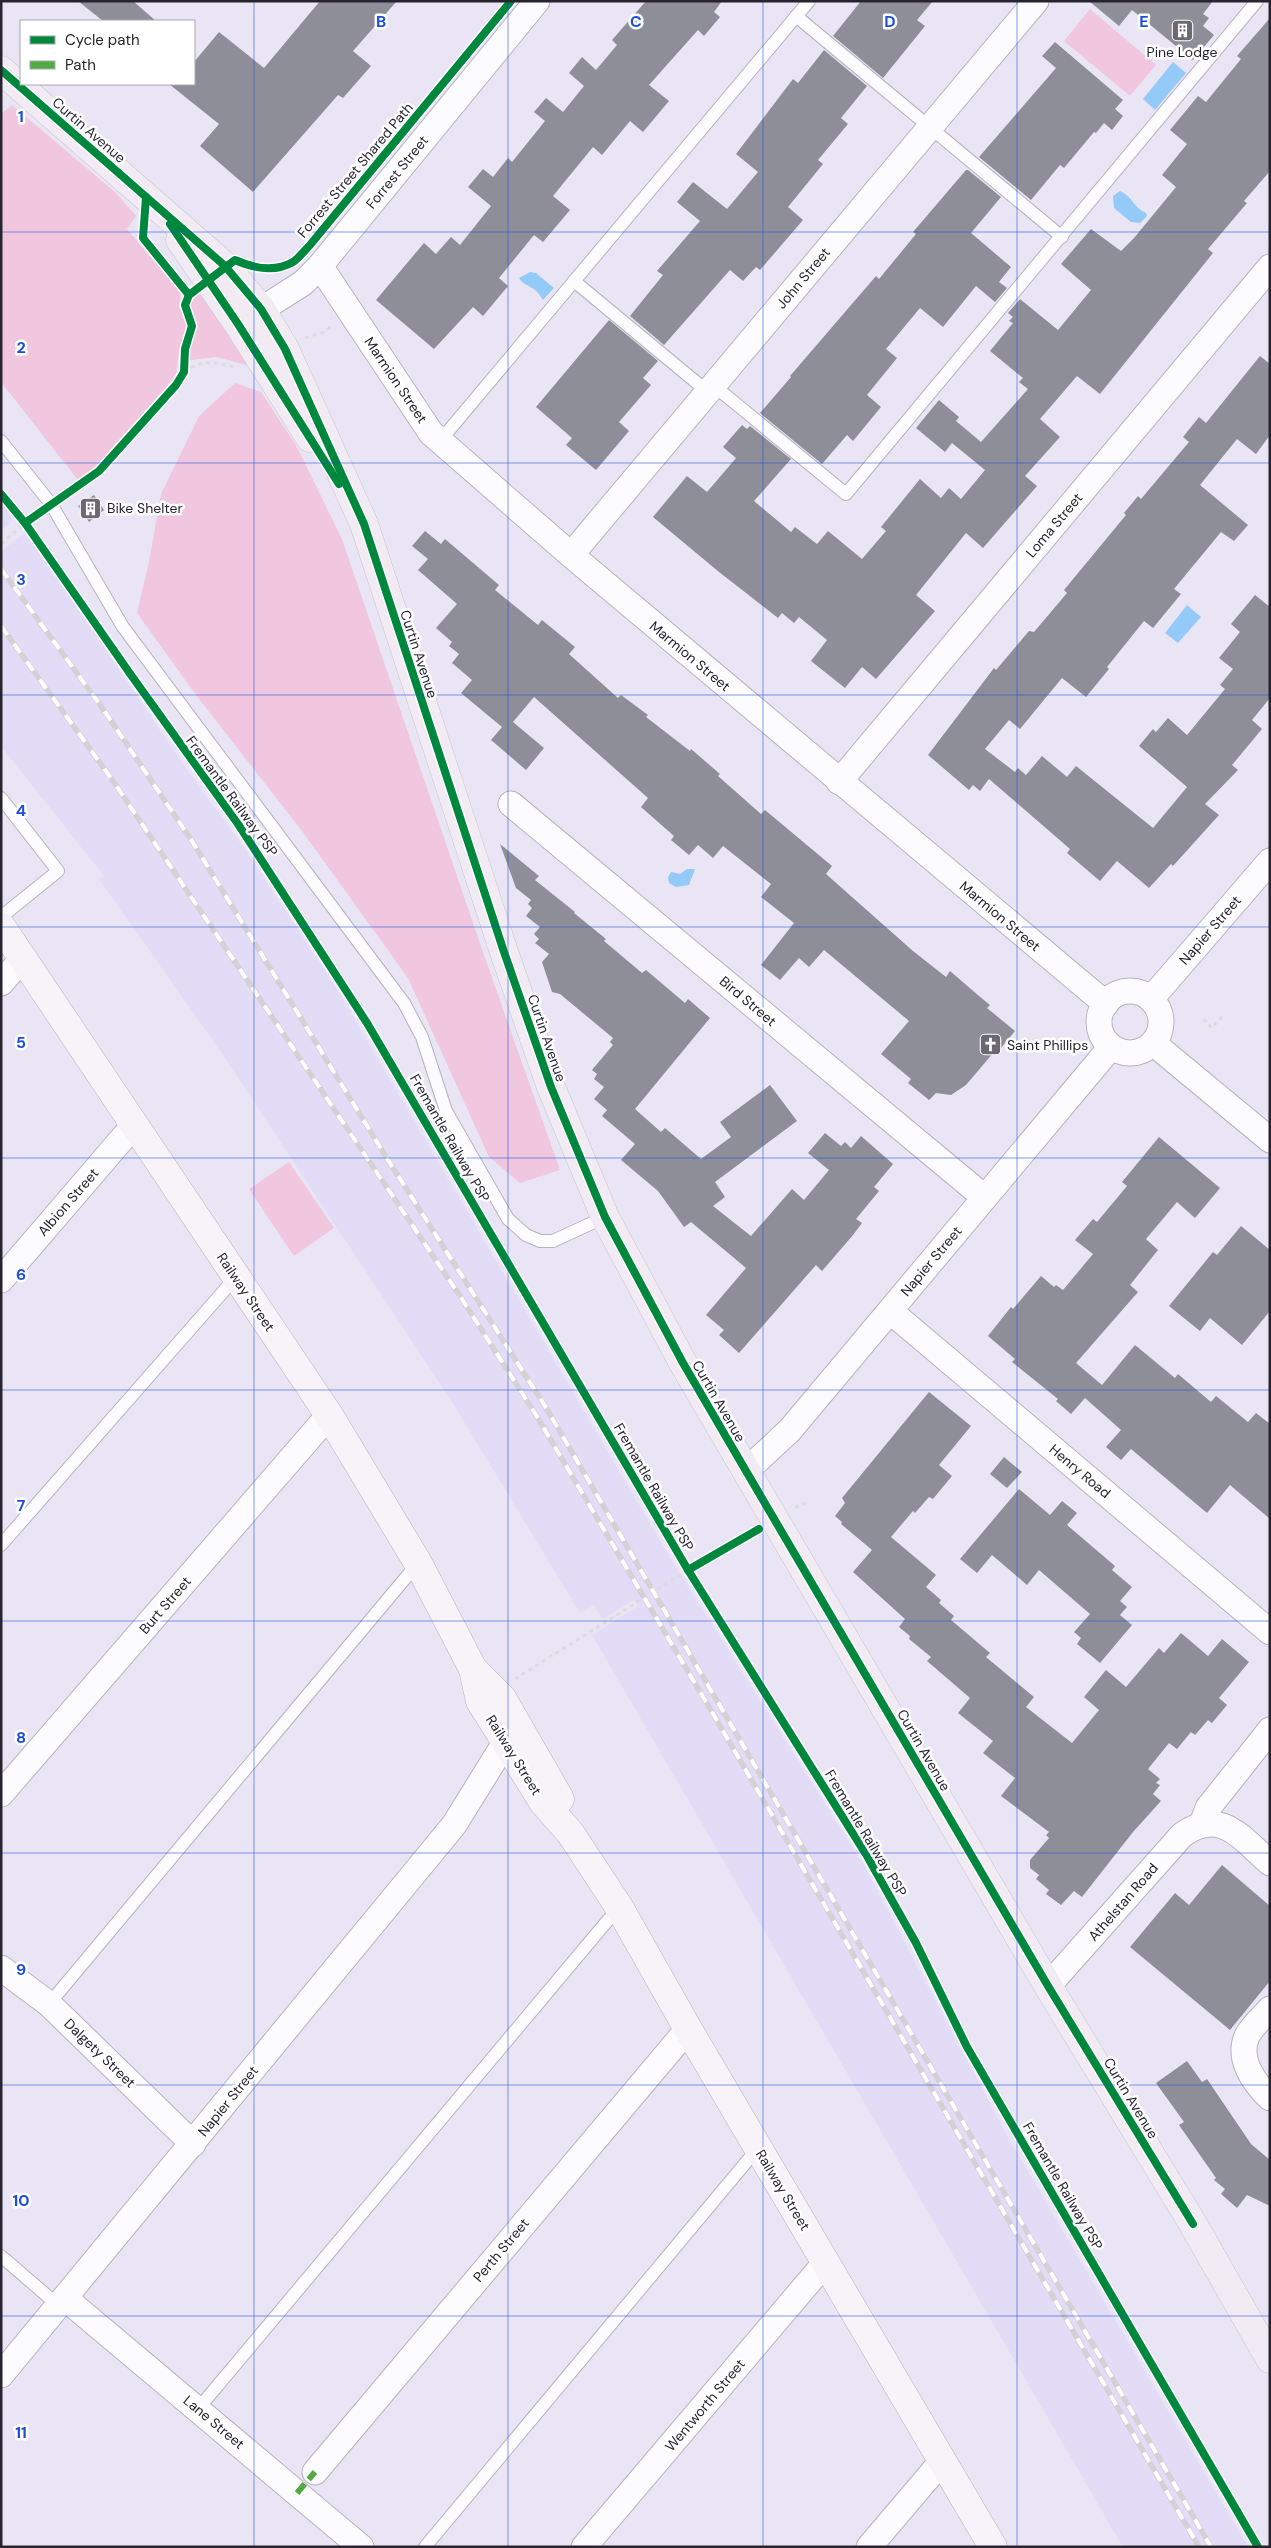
<svg xmlns="http://www.w3.org/2000/svg" width="1271" height="2548" font-family="'DM Sans',sans-serif">
  <style>
    .built { fill: #e3dcf6 }
    .green { fill: #f0c7de }
    .water { fill: #94caf8 }
    .building { fill: #8e8e99 }
    .lines { fill: none; stroke-linecap: round; stroke-linejoin: round }
    .lane-casing { stroke: #b6b2bf; stroke-width: 14 }
    .street-casing { stroke: #b6b2bf; stroke-width: 27 }
    .secondary-casing { stroke: #b6b2bf; stroke-width: 29 }
    .primary-casing { stroke: #c8c5cd; stroke-width: 29 }
    .path { stroke: #dcdce0; stroke-width: 3; stroke-dasharray: 4 4; stroke-linecap: butt }
    .lane { stroke: #fcfbfe; stroke-width: 12 }
    .street { stroke: #fcfbfe; stroke-width: 25 }
    .secondary { stroke: #f7f3f8; stroke-width: 28 }
    .primary { stroke: #f2ebf4; stroke-width: 28 }
    .rail-casing { stroke: #d3d1d6; stroke-width: 5.5 }
    .rail { stroke: #fff; stroke-width: 4; stroke-dasharray: 11; stroke-linecap: butt }
    .quiet { stroke: #53aa45; stroke-width: 6; stroke-dasharray: 12 6; stroke-linecap: butt }
    .cycleway-casing { stroke: #fff; stroke-width: 11 }
    .cycleway { stroke: #00873e; stroke-width: 8 }
    .grid { fill: none; stroke: #1d4ed8; stroke-width: 1; stroke-opacity: 0.55 }
    .labels { text-anchor: middle; dominant-baseline: central; stroke-width: 5; stroke-linejoin: round; paint-order: stroke }
    .poi-label { font-size: 14px; fill: #27242f; stroke: #fff; text-anchor: start }
    .street-label { font-size: 14px; fill: #27242f; stroke: #fff }
    .grid-label { font-size: 16px; text-anchor: middle; font-weight: bold; fill: #1d4ed8; stroke: #fff; stroke-width: 5; stroke-linejoin: round; paint-order: stroke }
  </style>
  <rect width="100%" height="100%" fill="#eae5f5"/>
  <!-- built -->
  <g class="built">
    <path d="M1 501 14 517 7 527 1 529Z"/>
    <path d="M26 532 183 764 245 849 334 984 672 1561 863 1864 1008 2137 1248 2547H1123L592 1635 638 1606 636 1602 634 1600 603 1619 594 1605 580 1613 452 1402 223 1055 99 879 104 876 1 746V551Z"/>
  </g>
  <!-- green -->
  <g class="green">
    <path d="M1090 9 1156 65 1130 96 1064 41Z"/>
    <path d="M12 105 116 193 136 216 127 229 181 293 179 306 188 326 178 357 176 376 97 465 78 480 1 382V114Z"/>
    <path d="M201 293 251 366 216 357 191 360 188 357 196 326 189 302Z"/>
    <path d="M235 383 261 392 296 445 342 539 484 955 560 1170 520 1183 489 1157 408 978 302 831 196 695 137 613 149 562 161 494 199 416Z"/>
    <path d="M289 1162 334 1228 294 1256 249 1189Z"/>
  </g>
  <!-- water -->
  <g class="water">
    <path d="M1173 62 1186 73 1155 110 1143 99Z"/>
    <path d="M1120 191C1132 196 1134 208 1146 213L1147 216 1140 223 1131 222 1114 208 1113 196Z"/>
    <path d="M530 272 536 273 554 288 543 300C534 284 527 289 519 278Z"/>
    <path d="M1187 605 1201 617 1178 643 1165 633Z"/>
    <path d="M687 869H695L689 885 676 887 669 883 668 877 671 872 680 874Z"/>
  </g>
  <!-- building -->
  <g class="building">
    <path d="M78 1H133L156 21H103Z"/>
    <path d="M320 1H397L353 51 371 66 343 98 338 95 253 192 200 146 219 124 169 84H194V62L219 32 264 68Z"/>
    <path d="M646 1H722L714 12 720 17 704 36 698 30 649 85 669 101 643 132 630 121 602 155 593 147 553 196 570 210 543 242 534 235 499 278 508 286 483 316 473 307 434 349 376 300 424 243 436 254 451 237 460 245 491 206 468 187 483 169 493 177 508 158 512 162 545 121 534 112 546 98 563 112 584 86 569 73 582 57 596 70 617 45 612 40Z"/>
    <path d="M861 1H933L917 20 925 26 883 78 833 36Z"/>
    <path d="M1089 1H1213L1203 14 1209 18 1203 26 1214 35 1193 60 1132 10 1119 26Z"/>
    <path d="M1270 18V171L1244 201 1247 203 1208 249 1213 253 1100 394 1077 376 1040 419 1060 437 1025 476 1037 486 983 548 966 533 916 595 935 611 876 679 862 667 845 688 811 661 827 640 799 617 794 623 782 613 778 618 719 572 653 517 687 476 707 492 736 458 723 447 742 425 747 429 750 426 791 459 754 501 791 532 795 527 817 544 828 531 862 559 886 531 881 527 920 479 941 498 949 488 961 499 985 470 952 443 945 452 916 428 939 400 959 417 956 421 981 442 1028 389 1019 382 1023 378 990 351 1013 323 1009 321 1013 317 1008 313 1020 299 1058 330 1091 290 1061 264 1091 229 1121 251 1134 238 1176 187 1162 175 1187 144 1170 130 1198 96 1206 102 1241 59 1237 56Z"/>
    <path d="M1055 42 1123 100 1115 109 1123 116 1112 130 1104 123 1096 133 1094 132 1064 168 1060 165 1031 200 979 157 1056 68 1042 56Z"/>
    <path d="M824 50 867 86 841 118 848 124 818 160 823 164 788 207 803 220 760 270 756 267 743 281 730 270 664 345 630 316 663 275 657 271 700 221 677 202 693 182 727 209 758 172 736 154 793 79 798 83Z"/>
    <path d="M966 170H968L1001 197 971 233 1011 267 999 282 1007 288 995 302 976 286 943 327 920 308 886 349 897 358 867 395 881 407 853 441 847 435 822 464 760 413 791 377 790 376 876 276 879 279 916 234 913 232Z"/>
    <path d="M609 320 658 361 643 378 651 385 619 422 629 431 596 470 566 445 572 438 536 407Z"/>
    <path d="M1260 356 1270 364V435L1256 454 1237 439 1200 485 1248 525 1234 541 1221 532 1174 589 1181 594 1153 628 1144 621 1107 667 1109 669 1086 697 1062 678 1020 729 1009 720 985 749 1015 772 1018 768 1026 775 1042 756 1067 777 1076 766 1153 828 1187 787 1139 746 1153 729 1156 732 1168 718 1187 735 1225 689 1220 685 1233 669 1219 658 1240 632 1231 624 1255 595 1270 607V698L1252 720 1262 729 1232 765 1238 770 1205 804 1219 815 1173 866 1171 864 1149 888 1117 861 1100 881 1067 853 1070 849 989 779 980 791 973 785 969 790 928 755 994 668 996 670 1029 631 1034 632 1067 593 1064 590 1126 515 1124 513 1138 496 1141 499 1189 442 1183 437 1199 417 1206 423Z"/>
    <path d="M94 495 104 510 89 522 78 506Z"/>
    <path d="M425 531 441 544 445 539 499 585 495 590 538 625 542 620 575 647 569 654 618 698 621 695 648 715 646 717 690 751 691 749 720 774 718 776 761 814 765 810 832 866 826 874 913 951 946 977 950 971 979 996 990 1005 987 1008 1015 1031 996 1054 994 1052 966 1085 951 1095 936 1093 929 1100 908 1083 911 1079 881 1054 909 1021 824 950 809 967 799 958 780 980 761 965 794 923 761 897 771 884 723 846 713 858 698 845 689 855 671 840 674 836 641 807 648 798 534 697 513 722 544 748 526 770 491 740 502 727 461 693 472 680 452 663 459 654 449 646 452 642 436 628 457 604 418 570 428 559 412 546Z"/>
    <path d="M500 844 539 876 535 880 575 912 574 913 606 939 604 941 642 973 646 970 685 1003 688 999 710 1018 635 1109 661 1132 665 1128 701 1159 731 1137 720 1122 770 1085 797 1121 715 1182 725 1197 713 1206 751 1236 792 1189 804 1200 829 1170 808 1153 825 1133 841 1146 845 1142 851 1148 861 1136 893 1164 874 1187 879 1191 856 1219 862 1223 853 1235 822 1271 816 1265 739 1353 719 1335 724 1330 706 1315 746 1268 691 1222 684 1227 658 1191 621 1160 635 1144 602 1116 607 1110 594 1099 604 1087 594 1079 597 1074 592 1070 613 1045 610 1042 613 1038 560 994 552 992 542 962 549 954 535 943 539 939 534 934 540 927 526 916 532 908 528 904 531 900 516 888Z"/>
    <path d="M1159 1137 1220 1188 1195 1218 1177 1202 1146 1239 1158 1250 1130 1285 1138 1292 1076 1363 1102 1385 1135 1345 1175 1378 1178 1374 1211 1402 1216 1396 1248 1422 1256 1413 1270 1424V1519L1230 1485 1207 1513 1131 1449 1121 1460 1106 1447 1121 1430 1085 1398 1071 1414 1056 1401 1058 1399 1012 1362 1015 1359 988 1336 1011 1307 1013 1309 1041 1276 1054 1287 1056 1285 1063 1290 1093 1254 1075 1240 1093 1219 1097 1222 1127 1186 1122 1182Z"/>
    <path d="M1241 1226 1270 1250V1311L1242 1345 1210 1318 1200 1331 1169 1306 1213 1252 1217 1255Z"/>
    <path d="M929 1392 971 1426 939 1465 952 1476 933 1499 929 1497 915 1513 913 1511 891 1537 936 1575 926 1587 941 1600 939 1603 954 1616 951 1620 990 1653 986 1657 1034 1697 1026 1707 1072 1743 1099 1710 1084 1697 1106 1670 1126 1687 1159 1648 1164 1653 1181 1633 1208 1656 1222 1639 1249 1662 1219 1698 1227 1705 1212 1723 1208 1720 1195 1735 1191 1732 1177 1749 1169 1743 1148 1769 1160 1779 1156 1783 1160 1785 1153 1794 1161 1801 1133 1832 1082 1897 1074 1891 1061 1905 1046 1894 1049 1890 1036 1879 1039 1875 1030 1868V1860L1049 1838 1046 1835 1049 1832 1001 1796 1015 1778 983 1753 993 1741 958 1713 970 1698 927 1661 931 1657 909 1639 910 1636 899 1627 905 1619 853 1572 872 1550 841 1524 842 1522 835 1516 845 1503 842 1498Z"/>
    <path d="M1004 1457 1022 1472 1007 1488 990 1474Z"/>
    <path d="M1019 1489 1050 1515 1062 1501 1077 1513 1067 1525 1115 1566 1112 1570 1132 1587 1120 1601 1127 1607 1120 1615 1132 1625 1100 1663 1077 1644 1081 1638 1074 1632 1090 1614 1039 1570 1027 1585 992 1555 977 1573 960 1559Z"/>
    <path d="M1222 1865 1270 1906V1981L1230 2030 1130 1947 1175 1893 1189 1905Z"/>
    <path d="M1187 2061 1202 2082 1207 2079 1251 2144 1270 2160V2206L1247 2195 1237 2208 1221 2194 1225 2189 1214 2180 1216 2178 1179 2125 1184 2122 1156 2083Z"/>
  </g>
  <g class="lines">
    <defs>
      <g id="lane">
        <path d="M796 16 1062 237"/>
        <path d="M574 281 702 387 713 385 846 494 1257 1"/>
        <path d="M1 441 51 504 123 627 404 1003 422 1037 446 1111 508 1219 526 1235 540 1241H553L605 1217"/>
        <path d="M440 441 809 1"/>
        <path d="M1 798 58 871 1 917"/>
        <path d="M1 1545 236 1277"/>
        <path d="M49 2004 418 1563"/>
        <path d="M1 2256 59 2306"/>
        <path d="M198 2409 619 1907"/>
        <path d="M425 2547 758 2148"/>
      </g>
      <g id="street">
        <path d="M320 266 431 433 571 555 1106 1004"/>
        <path d="M245 320 303 283 320 266 537 1"/>
        <path d="M571 555 1036 1"/>
        <path d="M839 782 1270 267"/>
        <path d="M511 804 984 1197"/>
        <path d="M1 983 22 959"/>
        <circle cx="1130" cy="1022" r="31"/>
        <path d="M1151 999 1270 861"/>
        <path d="M1153 1043 1270 1140"/>
        <path d="M1 1280 134 1125"/>
        <path d="M890 1311 1270 1632"/>
        <path d="M746 1471 790 1430 1111 1047"/>
        <path d="M1 1794 329 1415"/>
        <path d="M1202 1824 1208 1808 1270 1730"/>
        <path d="M1 1968 49 2004 193 2144"/>
        <path d="M1048 1986 1182 1835C1221 1807 1241 1838 1270 1863"/>
        <path d="M1270 2009C1263 2017 1252 2026 1247 2036 1237 2059 1254 2083 1270 2098"/>
        <path d="M66 2299 361 2547"/>
        <path d="M1 2375 454 1825 506 1741 518 1727"/>
        <path d="M315 2472 688 2029"/>
        <path d="M584 2547 825 2263"/>
        <path d="M869 2547 943 2460"/>
      </g>
      <g id="secondary">
        <path d="M1 926 329 1415 418 1563 473 1669 480 1701 543 1802 571 1834 619 1907 688 2029 993 2547"/>
        <path d="M473 1669 502 1698 560 1799"/>
      </g>
      <g id="primary">
        <path d="M1 70 225 266 261 309 285 349 364 524 504 952 551 1087 605 1217 683 1363 1048 1986 1193 2224 1270 2359"/>
        <path d="M180 240 238 324 310 438"/>
      </g>
    </defs>
    <!-- lane casing -->
    <use href="#lane" class="lane-casing"/>
    <!-- street casing -->
    <use href="#street" class="street-casing"/>
    <!-- secondary casing -->
    <use href="#secondary" class="secondary-casing"/>
    <!-- primary casing -->
    <use href="#primary" class="primary-casing"/>
    <!-- path -->
    <g class="path">
      <path d="M305 338 324 332 333 325"/>
      <path d="M184 372C201 360 217 361 236 368"/>
      <path d="M1 544 25 523"/>
      <path d="M1203 1019 1212 1028 1224 1014"/>
      <path d="M795 1508 808 1501"/>
      <path d="M515 1679 688 1570"/>
    </g>
    <!-- lane -->
    <use href="#lane" class="lane"/>
    <!-- street -->
    <use href="#street" class="street"/>
    <!-- secondary -->
    <use href="#secondary" class="secondary"/>
    <!-- primary -->
    <use href="#primary" class="primary"/>
    <defs>
      <g id="rail">
        <path d="M1 569 101 706 192 841 388 1160 545 1406 1211 2547"/>
        <path d="M1 626 111 778 460 1296 536 1415 709 1707 1199 2547"/>
      </g>
    </defs>
    <!-- rail casing -->
    <use href="#rail" class="rail-casing"/>
    <!-- rail -->
    <use href="#rail" class="rail"/>
    <!-- quiet -->
    <path class="quiet" d="M297 2493 315 2472"/>
    <defs>
      <g id="cycleway">
        <path d="M1 70 225 266 261 309 285 349 364 524 504 952 551 1087 605 1217 683 1363 746 1471 1048 1986 1193 2224"/>
        <path d="M146 197 143 238 189 295"/>
        <path d="M170 224 238 324 339 484"/>
        <path d="M1 494 25 523 131 675 238 824 367 1023 688 1570 867 1856 916 1943 967 2047 1258 2547"/>
        <path d="M25 523 99 471 176 385 184 372 185 349 192 326 185 305 189 295 235 260C253 268 274 273 293 262 299 258 305 250 310 245L511 1"/>
        <path d="M688 1570 759 1529"/>
      </g>
    </defs>
    <!-- cycleway casing -->
    <use href="#cycleway" class="cycleway-casing"/>
    <!-- cycleway -->
    <use href="#cycleway" class="cycleway"/>
  </g>
  <!-- grid -->
  <path class="grid" d="M254 1V2547M508 1V2547M763 1V2547M1017 1V2547M1 232H1270M1 463H1270M1 695H1270M1 927H1270M1 1158H1270M1 1390H1270M1 1621H1270M1 1853H1270M1 2085H1270M1 2316H1270"/>
  <!-- icons -->
  <defs>
    <symbol id="building-square" viewBox="-11 -11 22 22"><rect x="-9" y="-9" width="18" height="18" rx="4" fill="#6b6874" stroke="#fff"/><path d="M-4-6H4V6H1V3H-1V6H-4ZM-2.5-4.3h1.7v1.8h-1.7ZM.8-4.3h1.7v1.8H.8ZM-2.5-1h1.7V.8h-1.7ZM.8-1h1.7V.8H.8Z" fill="#fff"/></symbol>
    <symbol id="church-square" viewBox="-11 -11 22 22"><rect x="-9" y="-9" width="18" height="18" rx="4" fill="#6b6874" stroke="#fff"/><path d="M-1.2-6h2.4v3.5h3.3v2.4h-3.3V6h-2.4V-.1h-3.3v-2.4h3.3Z" fill="#fff"/></symbol>
  </defs>
  <g fill-rule="evenodd">
    <use href="#building-square" x="1170" y="18" width="25" height="25"/>
    <use href="#building-square" x="78" y="496" width="25" height="25"/>
    <use href="#church-square" x="978" y="1032" width="25" height="25"/>
  </g>
  <g class="labels">
    <!-- poi labels -->
    <g class="poi-label">
      <text x="1182" y="52" text-anchor="middle">Pine Lodge</text>
      <text x="107" y="508">Bike Shelter</text>
      <text x="1007" y="1045">Saint Phillips</text>
    </g>
    <!-- street labels -->
    <g class="street-label">
      <text transform="translate(89 130) rotate(41)">Curtin Avenue</text>
      <text transform="translate(355 170) rotate(-50)">Forrest Street Shared Path</text>
      <text transform="translate(397 172) rotate(-51)">Forrest Street</text>
      <text transform="translate(803 278) rotate(-50)">John Street</text>
      <text transform="translate(396 380) rotate(56)">Marmion Street</text>
      <text transform="translate(1054 525) rotate(-50)">Loma Street</text>
      <text transform="translate(419 654) rotate(72)">Curtin Avenue</text>
      <text transform="translate(690 656) rotate(40)">Marmion Street</text>
      <text transform="translate(232 796) rotate(54)">Fremantle Railway PSP</text>
      <text transform="translate(1000 916) rotate(40)">Marmion Street</text>
      <text transform="translate(1210 930) rotate(-49)">Napier Street</text>
      <text transform="translate(748 1001) rotate(40)">Bird Street</text>
      <text transform="translate(547 1038) rotate(71)">Curtin Avenue</text>
      <text transform="translate(450 1138) rotate(60)">Fremantle Railway PSP</text>
      <text transform="translate(68 1202) rotate(-49)">Albion Street</text>
      <text transform="translate(931 1261) rotate(-50)">Napier Street</text>
      <text transform="translate(246 1292) rotate(56)">Railway Street</text>
      <text transform="translate(719 1401) rotate(60)">Curtin Avenue</text>
      <text transform="translate(1080 1471) rotate(40)">Henry Road</text>
      <text transform="translate(654 1487) rotate(60)">Fremantle Railway PSP</text>
      <text transform="translate(165 1605) rotate(-49)">Burt Street</text>
      <text transform="translate(924 1750) rotate(60)">Curtin Avenue</text>
      <text transform="translate(514 1755) rotate(58)">Railway Street</text>
      <text transform="translate(866 1833) rotate(59)">Fremantle Railway PSP</text>
      <text transform="translate(1123 1902) rotate(-49)">Athelstan Road</text>
      <text transform="translate(100 2053) rotate(44)">Dalgety Street</text>
      <text transform="translate(1131 2098) rotate(59)">Curtin Avenue</text>
      <text transform="translate(228 2101) rotate(-51)">Napier Street</text>
      <text transform="translate(1063 2186) rotate(60)">Fremantle Railway PSP</text>
      <text transform="translate(783 2190) rotate(59)">Railway Street</text>
      <text transform="translate(501 2250) rotate(-50)">Perth Street</text>
      <text transform="translate(705 2405) rotate(-50)">Wentworth Street</text>
      <text transform="translate(214 2422) rotate(40)">Lane Street</text>
    </g>
  </g>
  <g class="grid-label">
    <text x="381" y="27">B</text>
    <text x="636" y="27">C</text>
    <text x="890" y="27">D</text>
    <text x="1144" y="27">E</text>
    <text x="21" y="122">1</text>
    <text x="21" y="353">2</text>
    <text x="21" y="585">3</text>
    <text x="21" y="816">4</text>
    <text x="21" y="1048">5</text>
    <text x="21" y="1280">6</text>
    <text x="21" y="1511">7</text>
    <text x="21" y="1743">8</text>
    <text x="21" y="1975">9</text>
    <text x="21" y="2206">10</text>
    <text x="21" y="2438">11</text>
  </g>
  <!-- border -->
  <rect width="1271" height="2548" fill="none" stroke="#27242f" stroke-width="5"/>
  <!-- legend -->
  <rect x="20" y="20" width="175" height="65" fill="#ffffff" stroke="#a9a7ac"/>
  <rect x="30" y="36" width="25" height="8" fill="#00873e" stroke="#a9a7ac"/>
  <text x="65" y="45" font-size="15" fill="#27242f">Cycle path</text>
  <rect x="30" y="61" width="25" height="8" fill="#53aa45" stroke="#a9a7ac"/>
  <text x="65" y="70" font-size="15" fill="#27242f">Path</text>
</svg>
